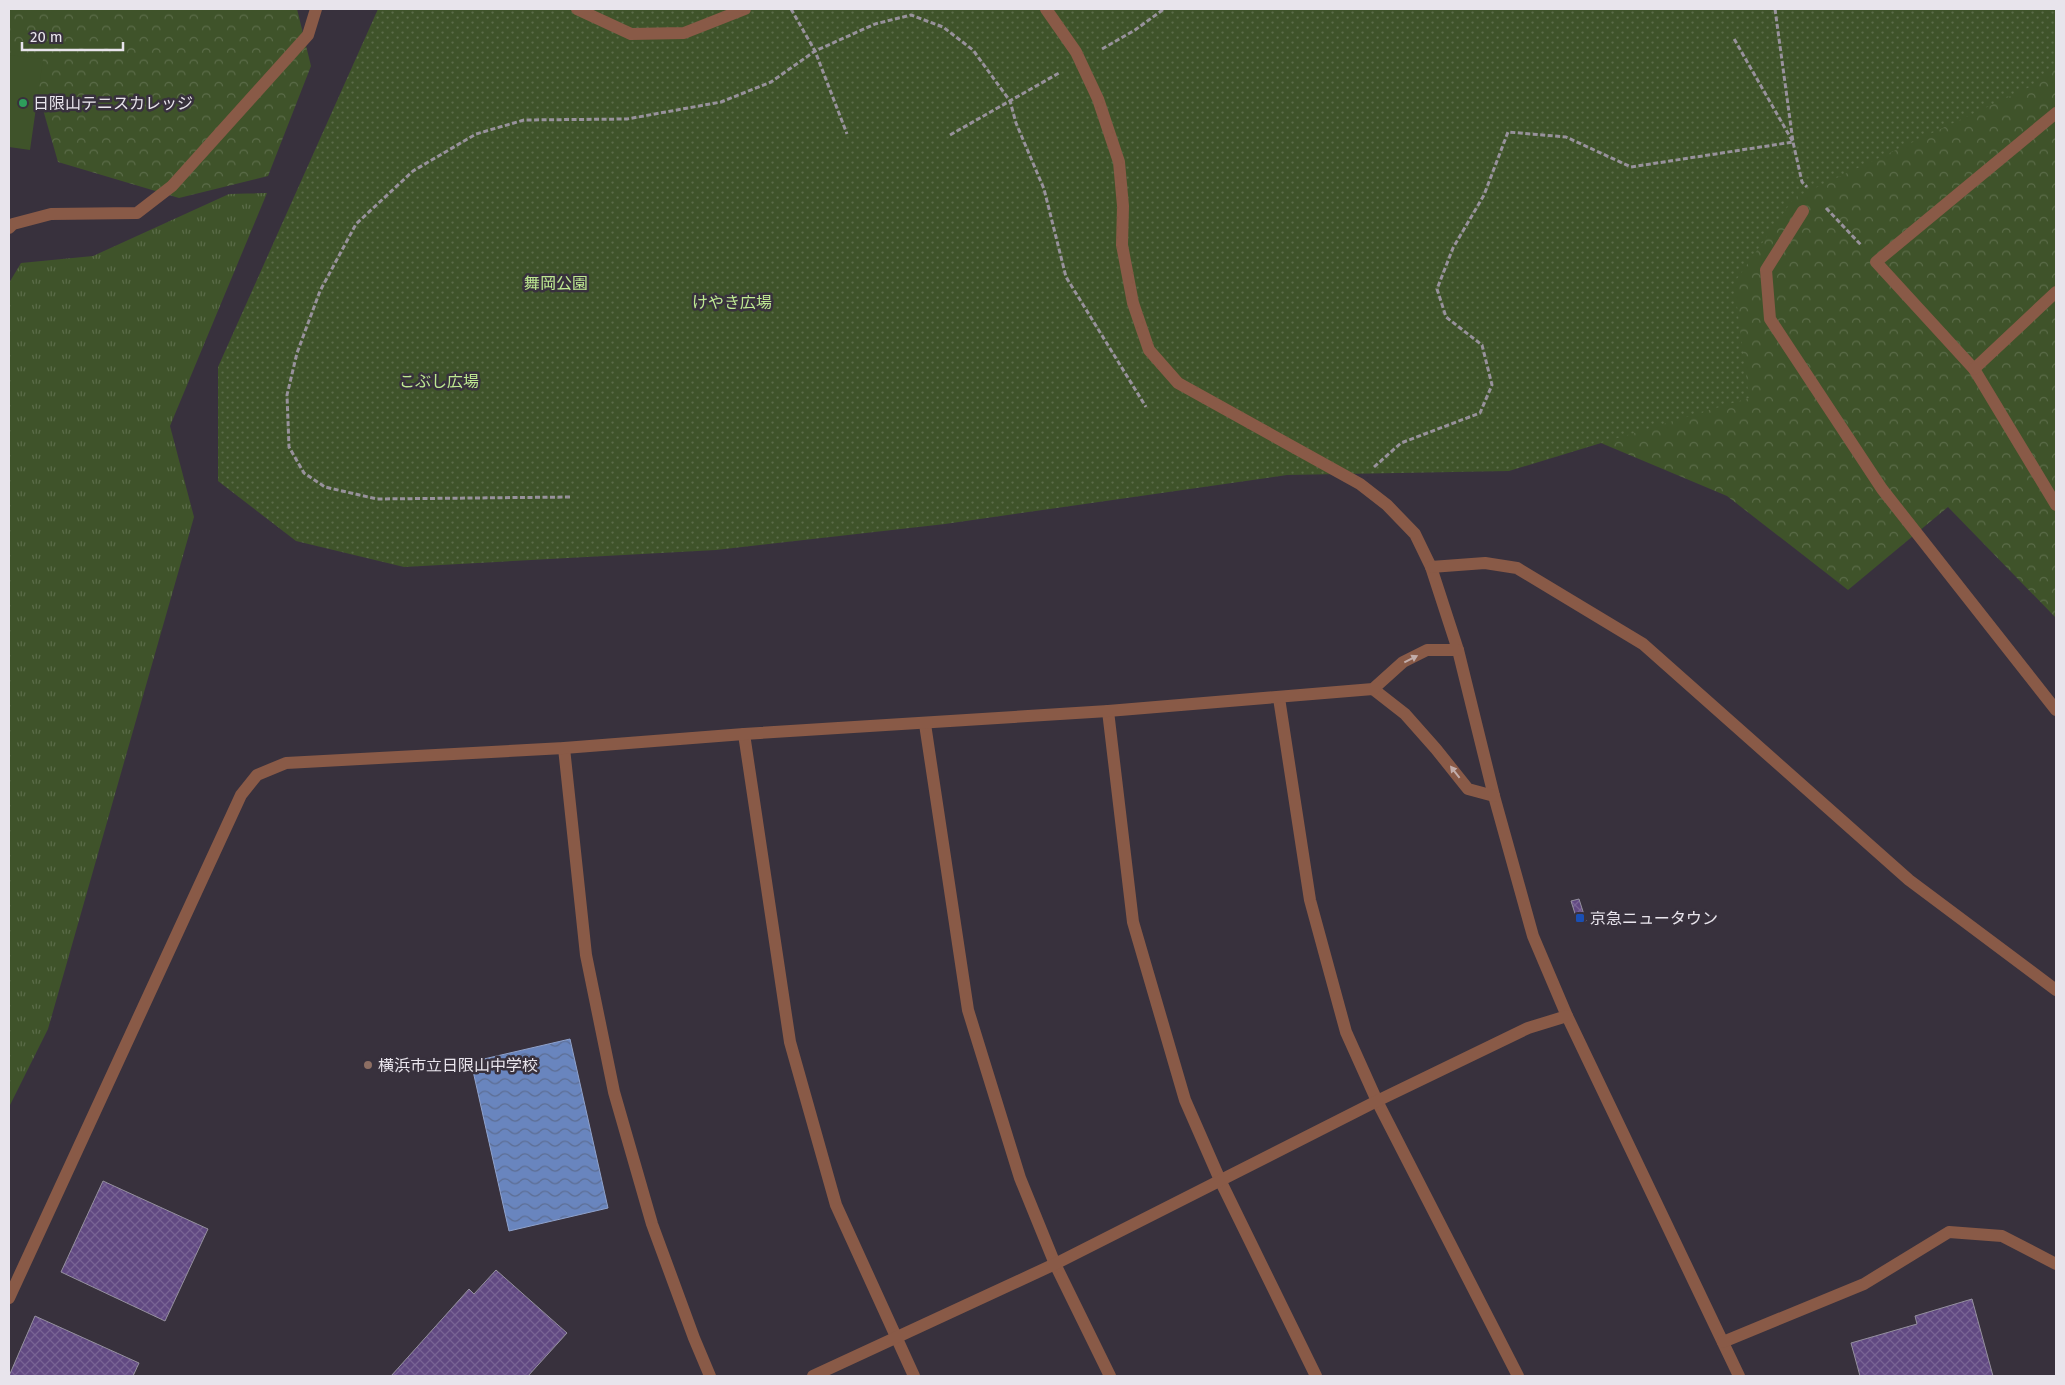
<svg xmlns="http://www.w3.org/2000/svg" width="2065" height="1385" font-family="'Fira Sans','Noto Sans JP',sans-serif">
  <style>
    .grass { fill: url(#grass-tufts) }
    .forest { fill: url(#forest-crowns) }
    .park { fill: url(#park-dots) }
    .pitch { fill: #3f532a }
    .water { fill: url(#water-waves); stroke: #8fa2cc }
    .building { fill: url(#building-cross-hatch); stroke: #95909f }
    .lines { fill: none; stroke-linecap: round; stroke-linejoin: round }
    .path { stroke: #98929c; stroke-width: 3; stroke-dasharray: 5 2.5; stroke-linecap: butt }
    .minor { stroke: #895a47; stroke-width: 12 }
    .oneway { fill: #c2adaa }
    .leisure-dot { fill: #2e9e5b; stroke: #38313d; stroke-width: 2 }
    .transit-dot { fill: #1a4fb4; stroke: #38313d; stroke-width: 2 }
    .education-dot { fill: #8d6e63; stroke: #38313d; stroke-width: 2 }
    .labels { text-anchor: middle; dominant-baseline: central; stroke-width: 5; stroke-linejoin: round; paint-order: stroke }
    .poi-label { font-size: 16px; fill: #e8e4ec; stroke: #38313d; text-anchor: start }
    .park-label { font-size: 16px; fill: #bee992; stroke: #38313d }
  </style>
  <defs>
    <pattern id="grass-tufts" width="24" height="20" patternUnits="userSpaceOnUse" patternTransform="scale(1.25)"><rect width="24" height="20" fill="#3f532a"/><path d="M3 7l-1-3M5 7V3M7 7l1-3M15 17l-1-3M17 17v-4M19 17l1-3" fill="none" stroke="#5b6c49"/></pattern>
    <pattern id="forest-crowns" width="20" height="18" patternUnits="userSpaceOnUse" patternTransform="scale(1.25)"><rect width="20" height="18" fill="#3f532a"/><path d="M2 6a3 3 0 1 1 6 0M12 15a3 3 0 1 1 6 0" fill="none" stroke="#5b6c49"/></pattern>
    <pattern id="park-dots" width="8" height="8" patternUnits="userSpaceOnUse" patternTransform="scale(1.25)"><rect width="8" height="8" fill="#3f532a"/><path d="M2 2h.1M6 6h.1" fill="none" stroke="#5b6c49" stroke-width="1.8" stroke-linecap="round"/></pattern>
    <pattern id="water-waves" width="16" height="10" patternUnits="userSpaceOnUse" patternTransform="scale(1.25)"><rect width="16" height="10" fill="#6985be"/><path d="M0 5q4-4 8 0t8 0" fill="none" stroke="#5d6e94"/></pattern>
    <pattern id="building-cross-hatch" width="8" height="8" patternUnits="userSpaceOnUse" patternTransform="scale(1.25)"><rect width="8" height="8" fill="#614982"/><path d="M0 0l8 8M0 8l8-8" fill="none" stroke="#786394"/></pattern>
  </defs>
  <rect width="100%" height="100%" fill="#38313d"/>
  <!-- grass -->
  <path class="grass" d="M267 193 170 426 194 517 48 1029 9 1107V283L21 263 93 256 229 194Z"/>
  <!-- forest -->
  <g class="forest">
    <path d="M9 9H297L311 66 268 176 179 198 58 162 40 99 9 80Z"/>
    <path d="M2056 9V618L1948 507 1848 590 1727 496 1570 430 1283 172Z"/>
  </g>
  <!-- park -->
  <path class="park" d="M378 9H2056V66L2038 83 1794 198 1734 283 1749 398 1509 471 1287 475 945 524 716 550 404 567 296 541 218 481V367Z"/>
  <!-- pitch -->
  <path class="pitch" d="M9 55 43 59 30 150 9 147Z"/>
  <!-- water -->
  <path class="water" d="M570 1039 608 1208 509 1231 471 1062Z"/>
  <!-- building -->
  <g class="building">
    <path d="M1579 899 1586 921 1578 923 1571 901Z"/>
    <path d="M103 1181 208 1229 165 1321 61 1272Z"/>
    <path d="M496 1270 567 1333 528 1376H391L469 1289 474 1294Z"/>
    <path d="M1972 1299 1993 1376H1860L1851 1343 1917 1324 1915 1316Z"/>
    <path d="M35 1316 139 1363 133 1376H9Z"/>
  </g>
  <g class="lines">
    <!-- path -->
    <g class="path">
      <path d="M791 9 815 51 847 134"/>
      <path d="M1775 9 1793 142 1802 182 1807 187"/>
      <path d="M1102 49 1135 30 1164 9"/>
      <path d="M950 135 1059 73"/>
      <path d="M1826 208 1861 245"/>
      <path d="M1374 467 1401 443 1480 413 1492 385 1482 345 1446 317 1437 289 1453 248 1484 195 1508 132 1566 137 1631 167 1793 142 1733 37"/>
      <path d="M570 497 377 499 325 487 304 473 289 447 287 395 297 353 320 291 356 224 413 171 476 134 524 120 627 119 721 102 771 82 815 51 875 24 911 15 943 27 973 50 1010 101 1016 123 1044 189 1066 277 1146 407"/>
    </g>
    <!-- minor -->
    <g class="minor">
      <path d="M577 9 631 34 684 33 745 9"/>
      <path d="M1046 9 1076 52 1098 99 1119 162 1123 206 1122 245 1133 303 1149 350 1178 383 1360 484 1387 505 1415 534 1431 567 1458 650 1494 796 1533 936 1567 1016 1739 1376"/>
      <path d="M2056 113 1876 262 1974 369 2056 505"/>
      <path d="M1803 211 1766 270 1770 319 1882 489 2056 710"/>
      <path d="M9 228 13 224 51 214 137 213 172 186 308 35 316 9"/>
      <path d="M1974 369 2056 292"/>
      <path d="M1431 567 1485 563 1517 568 1643 644 1909 880 2056 990"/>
      <path d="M1373 689 1405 714 1436 749 1468 789 1494 796"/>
      <path d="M1279 698 1310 900 1346 1032 1377 1101 1518 1376"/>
      <path d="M1108 711 1133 922 1185 1100 1220 1180 1316 1376"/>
      <path d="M925 724 968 1010 1020 1178 1055 1264 1110 1376"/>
      <path d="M744 734 790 1042 836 1205 914 1376"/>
      <path d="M564 748 586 955 614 1092 652 1224 694 1338 710 1376"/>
      <path d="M9 1298 241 795 257 775 286 763 564 748 744 734 1108 711 1373 689 1403 662 1427 650H1458"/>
      <path d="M1723 1342 1864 1284 1949 1232 2002 1236 2056 1264"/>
      <path d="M813 1376 1055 1264 1377 1101 1528 1028 1567 1016"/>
    </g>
  </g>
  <!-- one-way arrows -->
  <defs><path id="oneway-solid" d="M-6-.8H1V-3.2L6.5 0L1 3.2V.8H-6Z" transform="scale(1.25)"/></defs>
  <g class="oneway">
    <use href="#oneway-solid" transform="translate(1411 659) rotate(-27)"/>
    <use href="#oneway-solid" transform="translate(1455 772) rotate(-128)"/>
  </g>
  <!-- markers -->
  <circle class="leisure-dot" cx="23" cy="103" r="5"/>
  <rect class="transit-dot" x="1575" y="913" width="10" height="10" rx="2.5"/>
  <circle class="education-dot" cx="368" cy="1065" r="5"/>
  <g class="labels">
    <!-- poi labels -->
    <g class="poi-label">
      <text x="33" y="103">日限山テニスカレッジ</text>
      <text x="1590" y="918">京急ニュータウン</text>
      <text x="378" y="1065">横浜市立日限山中学校</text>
    </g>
    <!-- park labels -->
    <g class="park-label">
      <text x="556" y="283">舞岡公園</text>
      <text x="732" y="302">けやき広場</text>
      <text x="439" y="381">こぶし広場</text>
    </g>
  </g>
  <!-- border -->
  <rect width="2065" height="1385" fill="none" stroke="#e8e4ec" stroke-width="20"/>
  <!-- scale -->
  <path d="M22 42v8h101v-8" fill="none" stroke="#e8e4ec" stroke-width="2.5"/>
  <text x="30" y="42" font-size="15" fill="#e8e4ec" stroke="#38313d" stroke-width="4" paint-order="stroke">20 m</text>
</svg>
